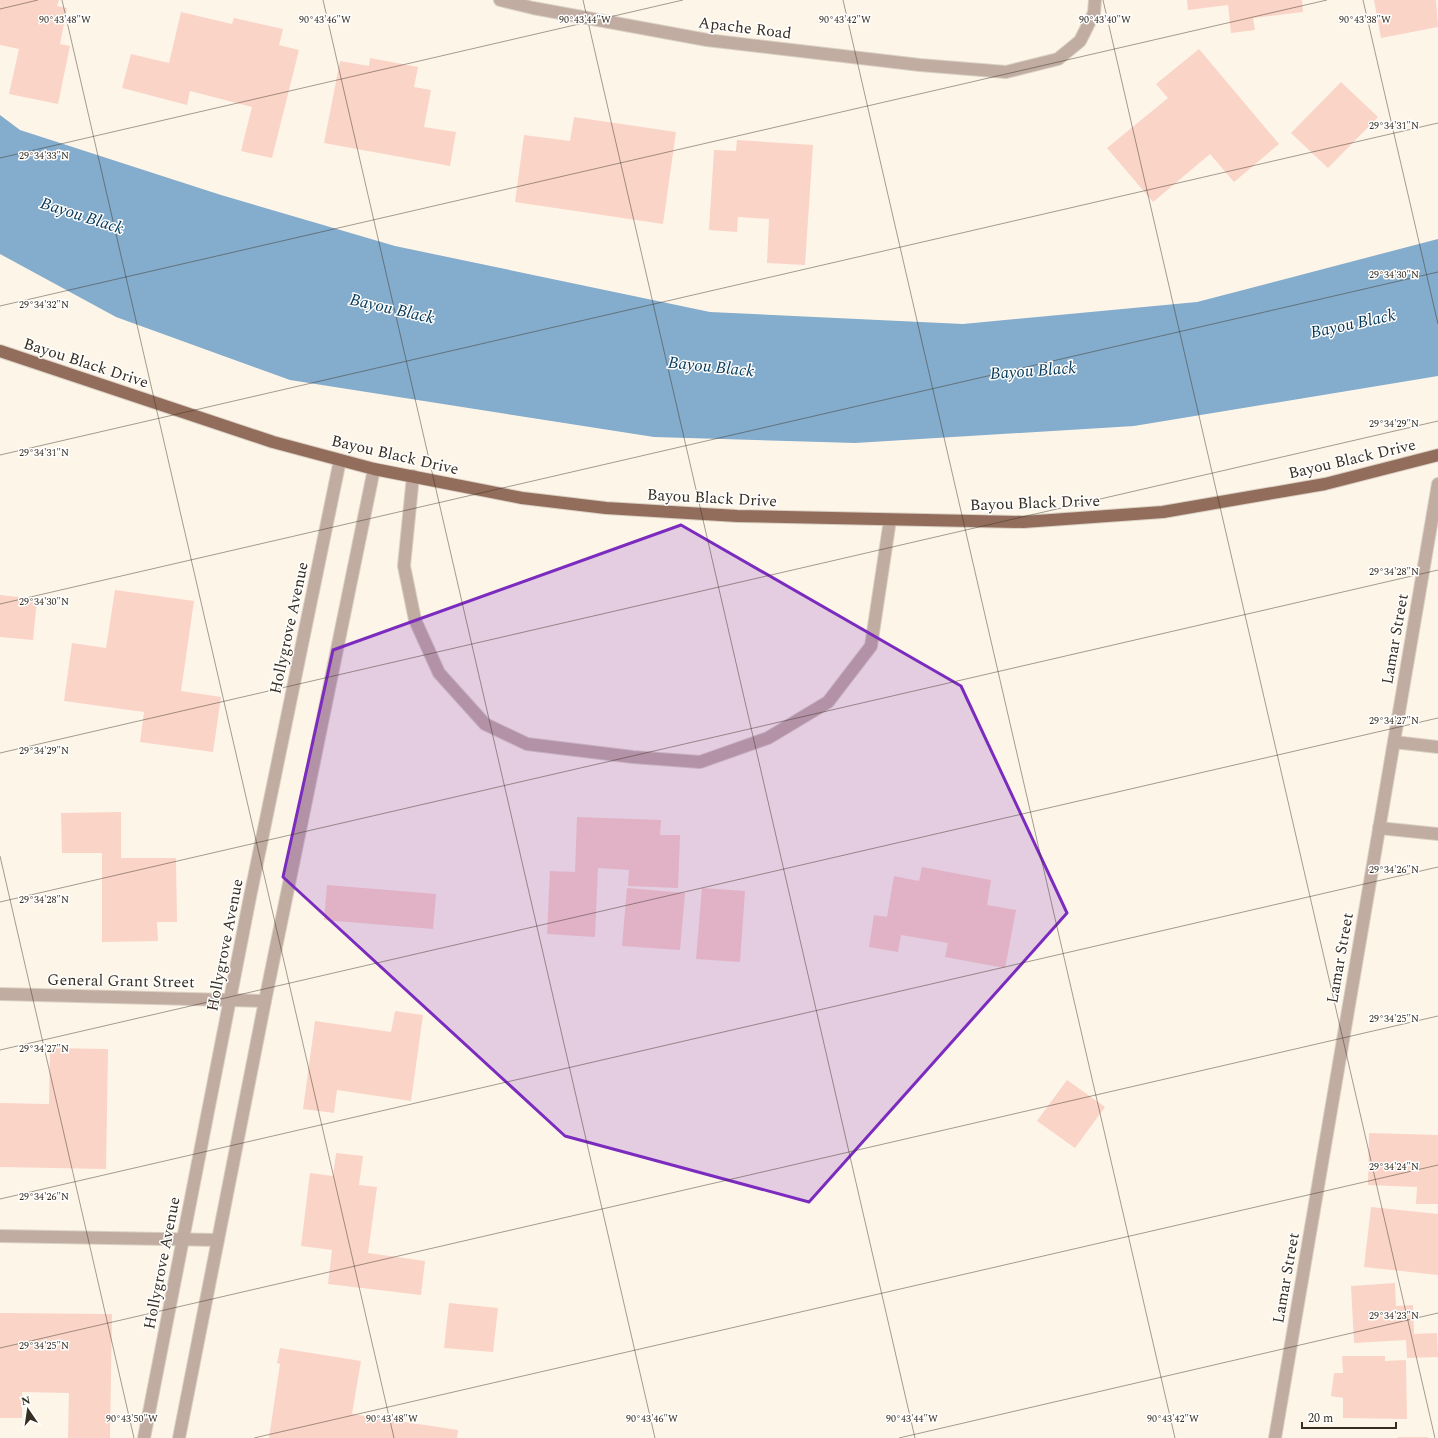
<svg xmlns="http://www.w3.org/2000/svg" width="1438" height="1438" font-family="Spectral,serif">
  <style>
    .water { fill: #84accc }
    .building { fill: #fad4c7 }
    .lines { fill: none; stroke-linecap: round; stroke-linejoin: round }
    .minor-casing { stroke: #dad1c5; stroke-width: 14 }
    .major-casing { stroke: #dad1c5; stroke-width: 14 }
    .minor { stroke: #c1aca2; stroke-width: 12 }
    .major { stroke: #936d5c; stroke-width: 12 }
    .marked { fill: #7b2cbf; fill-opacity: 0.2; stroke: #7b2cbf; stroke-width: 3; stroke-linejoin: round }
    .ticks { fill: none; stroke: #362e22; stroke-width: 1; stroke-opacity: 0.45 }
    .labels { text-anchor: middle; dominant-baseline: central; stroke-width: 3; stroke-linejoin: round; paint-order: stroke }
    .street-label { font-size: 16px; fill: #362e22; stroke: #fff }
    .water-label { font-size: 17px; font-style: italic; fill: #053858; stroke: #fff }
    .ticks-label { font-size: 10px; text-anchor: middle; fill: #362e22; stroke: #fff; stroke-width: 3; stroke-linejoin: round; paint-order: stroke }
  </style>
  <rect width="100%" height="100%" fill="#fef5e9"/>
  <!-- water -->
  <path class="water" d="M0 115 20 130 221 195 395 246 710 312 963 324 1197 302 1438 239V376L1134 426 855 443 654 437 290 380 116 317 0 254Z"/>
  <!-- building -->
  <g class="building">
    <path d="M0 0H59L57 6 67 8 60 44 70 46 58 104 9 94 19 49 0 45Z"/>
    <path d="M1187 0H1302L1303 12 1253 18 1255 30 1231 33 1228 5 1188 10Z"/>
    <path d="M1374 0H1436L1438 27 1381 38Z"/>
    <path d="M181 12 232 24 234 18 283 29 279 45 299 50 272 158 241 151 252 107 190 91 187 105 122 88 131 54 169 63Z"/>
    <path d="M1199 49 1279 144 1234 182 1210 154 1153 202 1107 148 1168 98 1156 84Z"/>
    <path d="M370 58 418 67 414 87 431 90 424 127 456 132 450 166 324 143 340 61 369 66Z"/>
    <path d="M1341 82 1378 117 1328 168 1291 133Z"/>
    <path d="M574 117 676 132 663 224 515 202 524 135 570 141Z"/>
    <path d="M737 140 813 145 805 265 767 263 769 219 738 217 737 232 709 230 714 150 736 151Z"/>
    <path d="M115 590 194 601 181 691 221 697 213 752 140 742 144 712 64 701 72 643 106 648Z"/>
    <path d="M0 595 37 599 33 640 0 637Z"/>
    <path d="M121 812V858H176L177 922H157L158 941 102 942V853H62L61 813Z"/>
    <path d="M577 817 661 820 660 835H680L678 888 628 886 629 870 598 868 595 937 547 934 550 871 575 872Z"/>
    <path d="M922 867 991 880 987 905 1016 910 1005 968 945 957 948 943 901 935 898 952 869 947 874 915 887 917 894 876 919 881Z"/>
    <path d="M327 885 436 894 433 929 324 920Z"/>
    <path d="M627 888 685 893 680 950 622 946Z"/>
    <path d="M702 888 745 891 740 962 696 959Z"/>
    <path d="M395 1011 423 1015 411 1101 337 1090 334 1113 303 1109 315 1021 391 1032Z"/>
    <path d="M50 1048 108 1049 106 1169 0 1167V1103L49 1104Z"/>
    <path d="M1067 1080 1105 1107 1075 1148 1037 1121Z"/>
    <path d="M1369 1133 1438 1135V1204H1416L1417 1187 1368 1185Z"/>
    <path d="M336 1153 363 1156 359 1185 377 1187 368 1253 425 1261 421 1295 328 1284 332 1250 301 1246 310 1173 333 1176Z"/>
    <path d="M1371 1207 1438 1214V1275L1364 1267Z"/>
    <path d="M1395 1283 1396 1306 1413 1305 1414 1334 1437 1333 1438 1357 1407 1358 1406 1340 1354 1343 1351 1286Z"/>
    <path d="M449 1303 498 1308 493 1352 444 1348Z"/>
    <path d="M0 1313 112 1314 110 1438H68L69 1393 22 1392V1418H0Z"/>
    <path d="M280 1348 361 1361 352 1414 458 1430 457 1438H269L280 1364 277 1363Z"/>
    <path d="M1342 1356H1385V1361L1406 1360 1407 1419 1343 1418V1398L1331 1396 1334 1373H1343Z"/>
    <rect x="1398" y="1437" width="30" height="1"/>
  </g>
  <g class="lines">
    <defs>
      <g id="minor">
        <path d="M500 0 533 8 707 40 920 65 1006 72 1058 59 1080 41 1094 13 1095 0"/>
        <path d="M413 476 404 566 415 620 439 673 485 724 527 744 633 757 700 762 768 738 828 702 871 646 890 520"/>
        <path d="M1394 742 1438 747"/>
        <path d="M1379 828 1438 834"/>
        <path d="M0 994 265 1001"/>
        <path d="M0 1236 218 1240"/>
        <path d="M144 1438 250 897 340 460"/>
        <path d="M179 1438 265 1001 374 469"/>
        <path d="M1275 1438 1438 484"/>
      </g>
      <path id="major" d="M0 351 273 442 374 469 522 498 606 508 737 516 1023 522 1163 512 1325 484 1438 455"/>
    </defs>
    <!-- minor casing -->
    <use href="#minor" class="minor-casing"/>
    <!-- major casing -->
    <use href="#major" class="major-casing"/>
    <!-- minor -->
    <use href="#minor" class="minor"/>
    <!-- major -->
    <use href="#major" class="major"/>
  </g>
  <!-- marked area -->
  <path class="marked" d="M681 525 961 686 1067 913 809 1202 565 1136 283 877 333 650Z"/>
  <!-- ticks -->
  <path class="ticks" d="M62 0 394 1438M323 0 655 1438M583 0 915 1438M843 0 1175 1438M1103 0 1435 1438M1363 0 1438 324M0 9 38 0M0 158 683 0M0 306 1327 0M0 455 1438 123M0 604 1438 272M0 753 1438 421M0 856 134 1438M0 902 1438 570M0 1050 1438 718M0 1199 1438 867M0 1348 1438 1016M254 1438 1438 1165M899 1438 1438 1313"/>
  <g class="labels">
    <!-- street labels -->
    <g class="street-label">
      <text transform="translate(745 28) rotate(7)">Apache Road</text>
      <text transform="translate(86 363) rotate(18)">Bayou Black Drive</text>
      <text transform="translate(395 455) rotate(13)">Bayou Black Drive</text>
      <text transform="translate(1352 459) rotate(-13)">Bayou Black Drive</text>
      <text transform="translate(712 498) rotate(3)">Bayou Black Drive</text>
      <text transform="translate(1035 503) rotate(-2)">Bayou Black Drive</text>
      <text transform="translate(289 628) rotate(-78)">Hollygrove Avenue</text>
      <text transform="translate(1395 639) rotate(-80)">Lamar Street</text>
      <text transform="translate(225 945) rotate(-79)">Hollygrove Avenue</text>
      <text transform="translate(1340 958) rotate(-80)">Lamar Street</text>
      <text transform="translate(121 981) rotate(1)">General Grant Street</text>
      <text transform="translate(162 1263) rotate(-79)">Hollygrove Avenue</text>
      <text transform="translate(1286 1278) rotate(-80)">Lamar Street</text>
    </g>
    <!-- water labels -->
    <g class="water-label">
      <text transform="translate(82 216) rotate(18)">Bayou Black</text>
      <text transform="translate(392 309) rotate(13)">Bayou Black</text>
      <text transform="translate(1353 324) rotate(-12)">Bayou Black</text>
      <text transform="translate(711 367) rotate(6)">Bayou Black</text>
      <text transform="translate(1033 371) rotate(-4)">Bayou Black</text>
    </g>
  </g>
  <g class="ticks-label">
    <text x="65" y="23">90°43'48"W</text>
    <text x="325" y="23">90°43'46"W</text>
    <text x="585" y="23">90°43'44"W</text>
    <text x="845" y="23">90°43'42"W</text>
    <text x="1105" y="23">90°43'40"W</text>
    <text x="1365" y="23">90°43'38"W</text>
    <text x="1394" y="129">29°34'31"N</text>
    <text x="44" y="159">29°34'33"N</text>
    <text x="1394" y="278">29°34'30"N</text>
    <text x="44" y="308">29°34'32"N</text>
    <text x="1394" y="427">29°34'29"N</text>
    <text x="44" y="456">29°34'31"N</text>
    <text x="1394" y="575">29°34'28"N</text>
    <text x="44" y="605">29°34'30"N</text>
    <text x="1394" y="724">29°34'27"N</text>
    <text x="44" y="754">29°34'29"N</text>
    <text x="1394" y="873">29°34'26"N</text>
    <text x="44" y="903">29°34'28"N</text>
    <text x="1394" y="1022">29°34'25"N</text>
    <text x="44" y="1052">29°34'27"N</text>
    <text x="1394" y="1170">29°34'24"N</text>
    <text x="44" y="1200">29°34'26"N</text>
    <text x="1394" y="1319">29°34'23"N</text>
    <text x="44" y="1349">29°34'25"N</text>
    <text x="132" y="1422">90°43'50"W</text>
    <text x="392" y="1422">90°43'48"W</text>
    <text x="652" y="1422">90°43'46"W</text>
    <text x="912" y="1422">90°43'44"W</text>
    <text x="1173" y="1422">90°43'42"W</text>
  </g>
  <!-- north arrow -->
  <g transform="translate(28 1410) rotate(347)" stroke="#ffffff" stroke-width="3" paint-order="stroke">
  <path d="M0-3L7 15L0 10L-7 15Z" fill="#362e22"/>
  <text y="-6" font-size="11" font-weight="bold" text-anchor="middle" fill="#362e22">N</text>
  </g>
  <!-- scale -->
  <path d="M1302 1422v6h94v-6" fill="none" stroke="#362e22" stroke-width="2"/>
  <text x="1308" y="1422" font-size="12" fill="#362e22" stroke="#ffffff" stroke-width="3" paint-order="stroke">20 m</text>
</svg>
